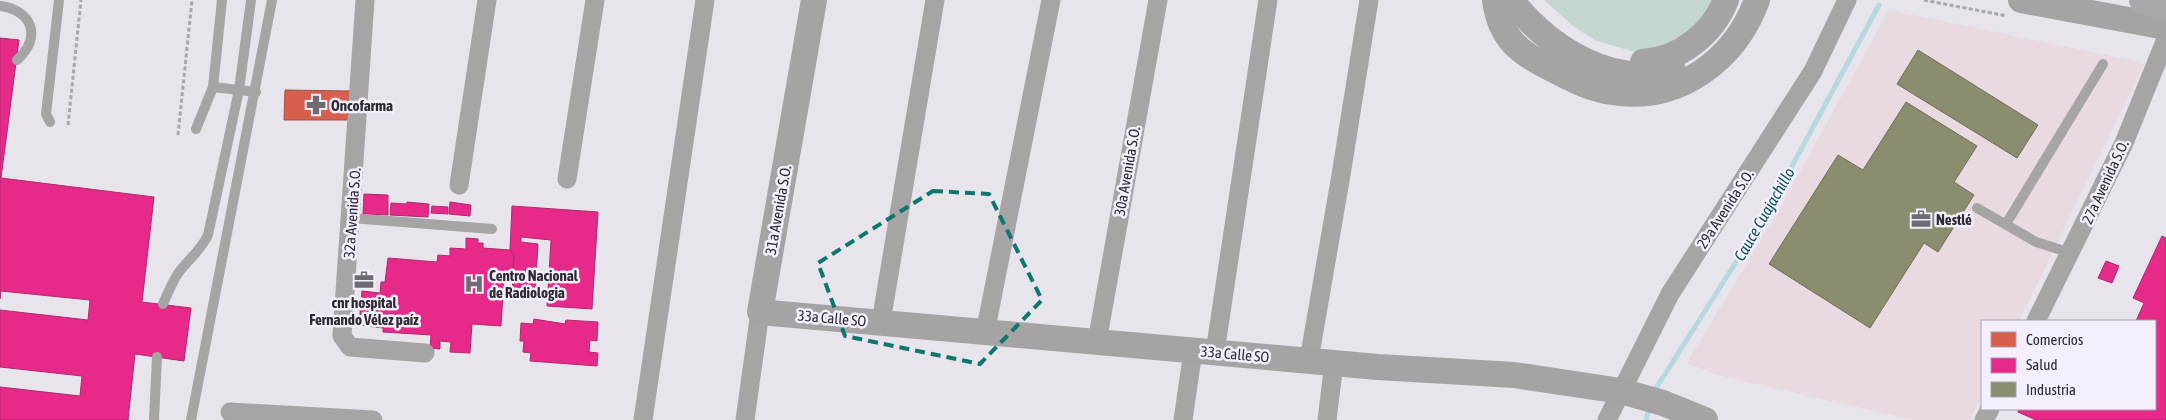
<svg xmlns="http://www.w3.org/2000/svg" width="2166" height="420" font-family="'Asap Condensed',sans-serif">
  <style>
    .industrial { fill: #e9dae2 }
    .green { fill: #c3d7d0 }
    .shops { fill: #d6604d; stroke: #a35044 }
    .health { fill: #e7298a; stroke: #af296f }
    .industry { fill: #8c8c6e; stroke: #706f5b }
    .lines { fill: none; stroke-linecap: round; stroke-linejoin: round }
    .stream { stroke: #b5d9df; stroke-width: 5 }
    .path { stroke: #a9a7a9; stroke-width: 3; stroke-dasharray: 4 2.5; stroke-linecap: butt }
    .lane { stroke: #a6a4a5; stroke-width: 10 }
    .street { stroke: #a6a4a5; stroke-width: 19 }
    .secondary { stroke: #a6a3a5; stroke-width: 26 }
    .primary { stroke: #aaa7aa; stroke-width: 28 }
    .marked { fill: none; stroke: #0f766e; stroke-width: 4; stroke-dasharray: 10 6; stroke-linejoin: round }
    .labels { text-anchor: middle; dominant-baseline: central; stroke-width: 5; stroke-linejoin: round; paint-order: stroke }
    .poi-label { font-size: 15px; font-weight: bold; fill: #2d2a30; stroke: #f4eefd; text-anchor: start }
    .street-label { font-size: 15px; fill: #2d2a30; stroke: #f4eefd }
    .water-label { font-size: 16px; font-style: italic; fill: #03525a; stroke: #f4eefd }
  </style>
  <rect width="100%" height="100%" fill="#e7e4ec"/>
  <!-- industrial -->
  <path class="industrial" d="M1889 10 2145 63 2019 321H1982V396L1970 420H1913L1721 376 1687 363 1782 204Z"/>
  <!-- green -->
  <path class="green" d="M1544 0H1717L1692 35 1639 53 1596 41 1572 25Z"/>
  <!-- shops -->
  <path class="shops" d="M285 90 350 91 347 120H284Z"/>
  <!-- health -->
  <g class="health">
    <path d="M0 38 19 40 1 178 154 197 142 302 191 308 184 361 135 354 128 420H0V387L80 396 82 376 0 367V310L88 320 90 300 1 291 0 299Z"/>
    <path d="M364 194 388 195V215L363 214Z"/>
    <path d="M407 202 429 204 428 217 390 215 391 203 406 204Z"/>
    <path d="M450 202 471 205 470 216 449 214Z"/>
    <path d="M432 206 448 207V214L431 213Z"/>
    <path d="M512 206 598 212 592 309 547 306 551 240 521 237V242L538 244 535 295 512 294 514 256 510 250Z"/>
    <path d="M2162 236 2166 238V420H2036L2018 412 2019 409H2155V321H2136L2144 303 2133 298Z"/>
    <path d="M466 238 478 239V243H483V248L510 250 514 256 513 269 504 277 501 326 472 324 470 353 450 352 451 342 440 341V349L430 348 431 335 383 332V328L359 325 362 291 380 293 381 282H385L388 258 437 262 438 255 450 256V248L466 249Z"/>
    <path d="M2106 261 2119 266 2112 283 2098 278Z"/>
    <path d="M534 319 565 324 566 320 598 322 597 341 590 340 589 352 598 353 597 366 530 361 531 353 523 352 524 341H520L521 323 533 324Z"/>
  </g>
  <!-- industry -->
  <g class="industry">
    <path d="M1918 50 2038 125 2017 158 1897 84Z"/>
    <path d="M1906 102 1977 146 1954 182 1974 195 1938 252 1924 243 1870 328 1769 264 1838 155 1863 170Z"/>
  </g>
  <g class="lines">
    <!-- stream -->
    <g class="stream">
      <path d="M1653 393 1764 218 1879 5"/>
      <path d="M1646 420 1650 406"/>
    </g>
    <!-- path -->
    <g class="path">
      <path d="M1924 0 2007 16"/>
      <path d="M68 125 81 0"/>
      <path d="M178 135 192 0"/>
    </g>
    <!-- lane -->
    <g class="lane">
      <path d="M0 6C33 10 42 38 17 60"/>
      <path d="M213 87 256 92"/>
      <path d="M50 122 46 114 59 0"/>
      <path d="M196 129 213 87 222 0"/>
      <path d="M1977 208 2036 242 2071 253"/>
      <path d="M351 218 492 229"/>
      <path d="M2006 224 2103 64"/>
      <path d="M163 304C168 293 172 282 179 272 189 259 201 250 208 235L239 90 251 0"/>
      <path d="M154 420 157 357"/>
      <path d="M191 420 272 0"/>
    </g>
    <!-- street -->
    <g class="street">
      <path d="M365 0 342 336 350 347 425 353"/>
      <path d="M567 179 595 0"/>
      <path d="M459 185 487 0"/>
      <path d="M2036 321 2124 143 2166 39"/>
      <path d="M881 322 935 0"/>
      <path d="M985 333 1051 0"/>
      <path d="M1097 342 1158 0"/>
      <path d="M1215 352 1268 0"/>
      <path d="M1309 360 1341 175 1369 0"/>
      <path d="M230 412 373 420"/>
      <path d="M643 420 705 0"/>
      <path d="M745 420 760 312"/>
      <path d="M1183 420 1193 351"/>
      <path d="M1327 420 1334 363"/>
      <path d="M1607 420 1670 294 1813 71 1847 0"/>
      <path d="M1984 420 1990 409"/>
    </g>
    <!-- secondary -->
    <g class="secondary">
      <path d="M814 0 760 312 1378 367 1514 375 1621 391 1663 403 1705 420"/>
      <path d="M1495 0C1500 38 1519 53 1552 69 1571 79 1591 89 1612 92 1678 103 1735 60 1757 0"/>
      <path d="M1511 0C1548 47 1612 89 1673 70"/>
      <path d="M2021 0 2166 27"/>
      <path d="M1643 62C1680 60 1713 33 1726 0"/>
    </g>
    <!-- primary -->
    <path class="primary" d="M2143 0 2166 6"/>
  </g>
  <!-- marked area -->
  <path class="marked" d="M933 191 989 194 1042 300 980 364 845 336 818 263Z"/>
  <!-- icons -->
  <defs>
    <symbol id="pharmacy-bare" viewBox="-9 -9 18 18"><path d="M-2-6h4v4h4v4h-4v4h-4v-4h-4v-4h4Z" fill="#6e6b72" stroke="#f4eefd" stroke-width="2.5" paint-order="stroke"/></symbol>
    <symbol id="office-bare" viewBox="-9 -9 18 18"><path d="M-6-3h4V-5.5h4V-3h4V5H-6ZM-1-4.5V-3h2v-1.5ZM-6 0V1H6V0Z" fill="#6e6b72" stroke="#f4eefd" stroke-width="2.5" paint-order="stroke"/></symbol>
    <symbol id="hospital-bare" viewBox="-9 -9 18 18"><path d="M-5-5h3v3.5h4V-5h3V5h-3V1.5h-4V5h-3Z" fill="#6e6b72" stroke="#f4eefd" stroke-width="2.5" paint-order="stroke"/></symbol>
  </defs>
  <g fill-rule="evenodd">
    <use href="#pharmacy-bare" x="302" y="91" width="28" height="28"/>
    <use href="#office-bare" x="1907" y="205" width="28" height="28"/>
    <use href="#office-bare" x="350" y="266" width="28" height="28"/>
    <use href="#hospital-bare" x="460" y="270" width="28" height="28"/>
  </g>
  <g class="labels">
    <!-- poi labels -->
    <g class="poi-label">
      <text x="331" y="105">Oncofarma</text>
      <text x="1936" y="219">Nestlé</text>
      <text x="489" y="275">Centro Nacional<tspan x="489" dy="17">de Radiologia</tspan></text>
      <text x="364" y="302" text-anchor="middle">cnr hospital<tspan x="364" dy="17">Fernando Vélez paíz</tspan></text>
    </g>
    <!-- street labels -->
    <g class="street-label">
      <text transform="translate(1127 171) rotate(-80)">30a Avenida S.O.</text>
      <text transform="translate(2105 182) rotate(-65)">27a Avenida S.O.</text>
      <text transform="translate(1725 209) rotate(-57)">29a Avenida S.O.</text>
      <text transform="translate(778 210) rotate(-80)">31a Avenida S.O.</text>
      <text transform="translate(352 213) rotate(-86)">32a Avenida S.O.</text>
      <text transform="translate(832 318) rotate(5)">33a Calle SO</text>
      <text transform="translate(1235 354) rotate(5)">33a Calle SO</text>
    </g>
    <!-- water labels -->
    <g class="water-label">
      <text transform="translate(1764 214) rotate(-60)">Cauce Cuajachillo</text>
    </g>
  </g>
  <!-- legend -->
  <rect x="1981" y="320" width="175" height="90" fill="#f4eefd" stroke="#a4a0ab"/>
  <rect x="1991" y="332" width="25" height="15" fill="#d6604d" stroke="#a4a0ab"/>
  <text x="2026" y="345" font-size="15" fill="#2d2a30">Comercios</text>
  <rect x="1991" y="358" width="25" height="15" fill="#e7298a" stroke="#a4a0ab"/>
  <text x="2026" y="370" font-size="15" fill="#2d2a30">Salud</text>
  <rect x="1991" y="382" width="25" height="15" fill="#8c8c6e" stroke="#a4a0ab"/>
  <text x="2026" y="395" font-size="15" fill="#2d2a30">Industria</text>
</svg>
